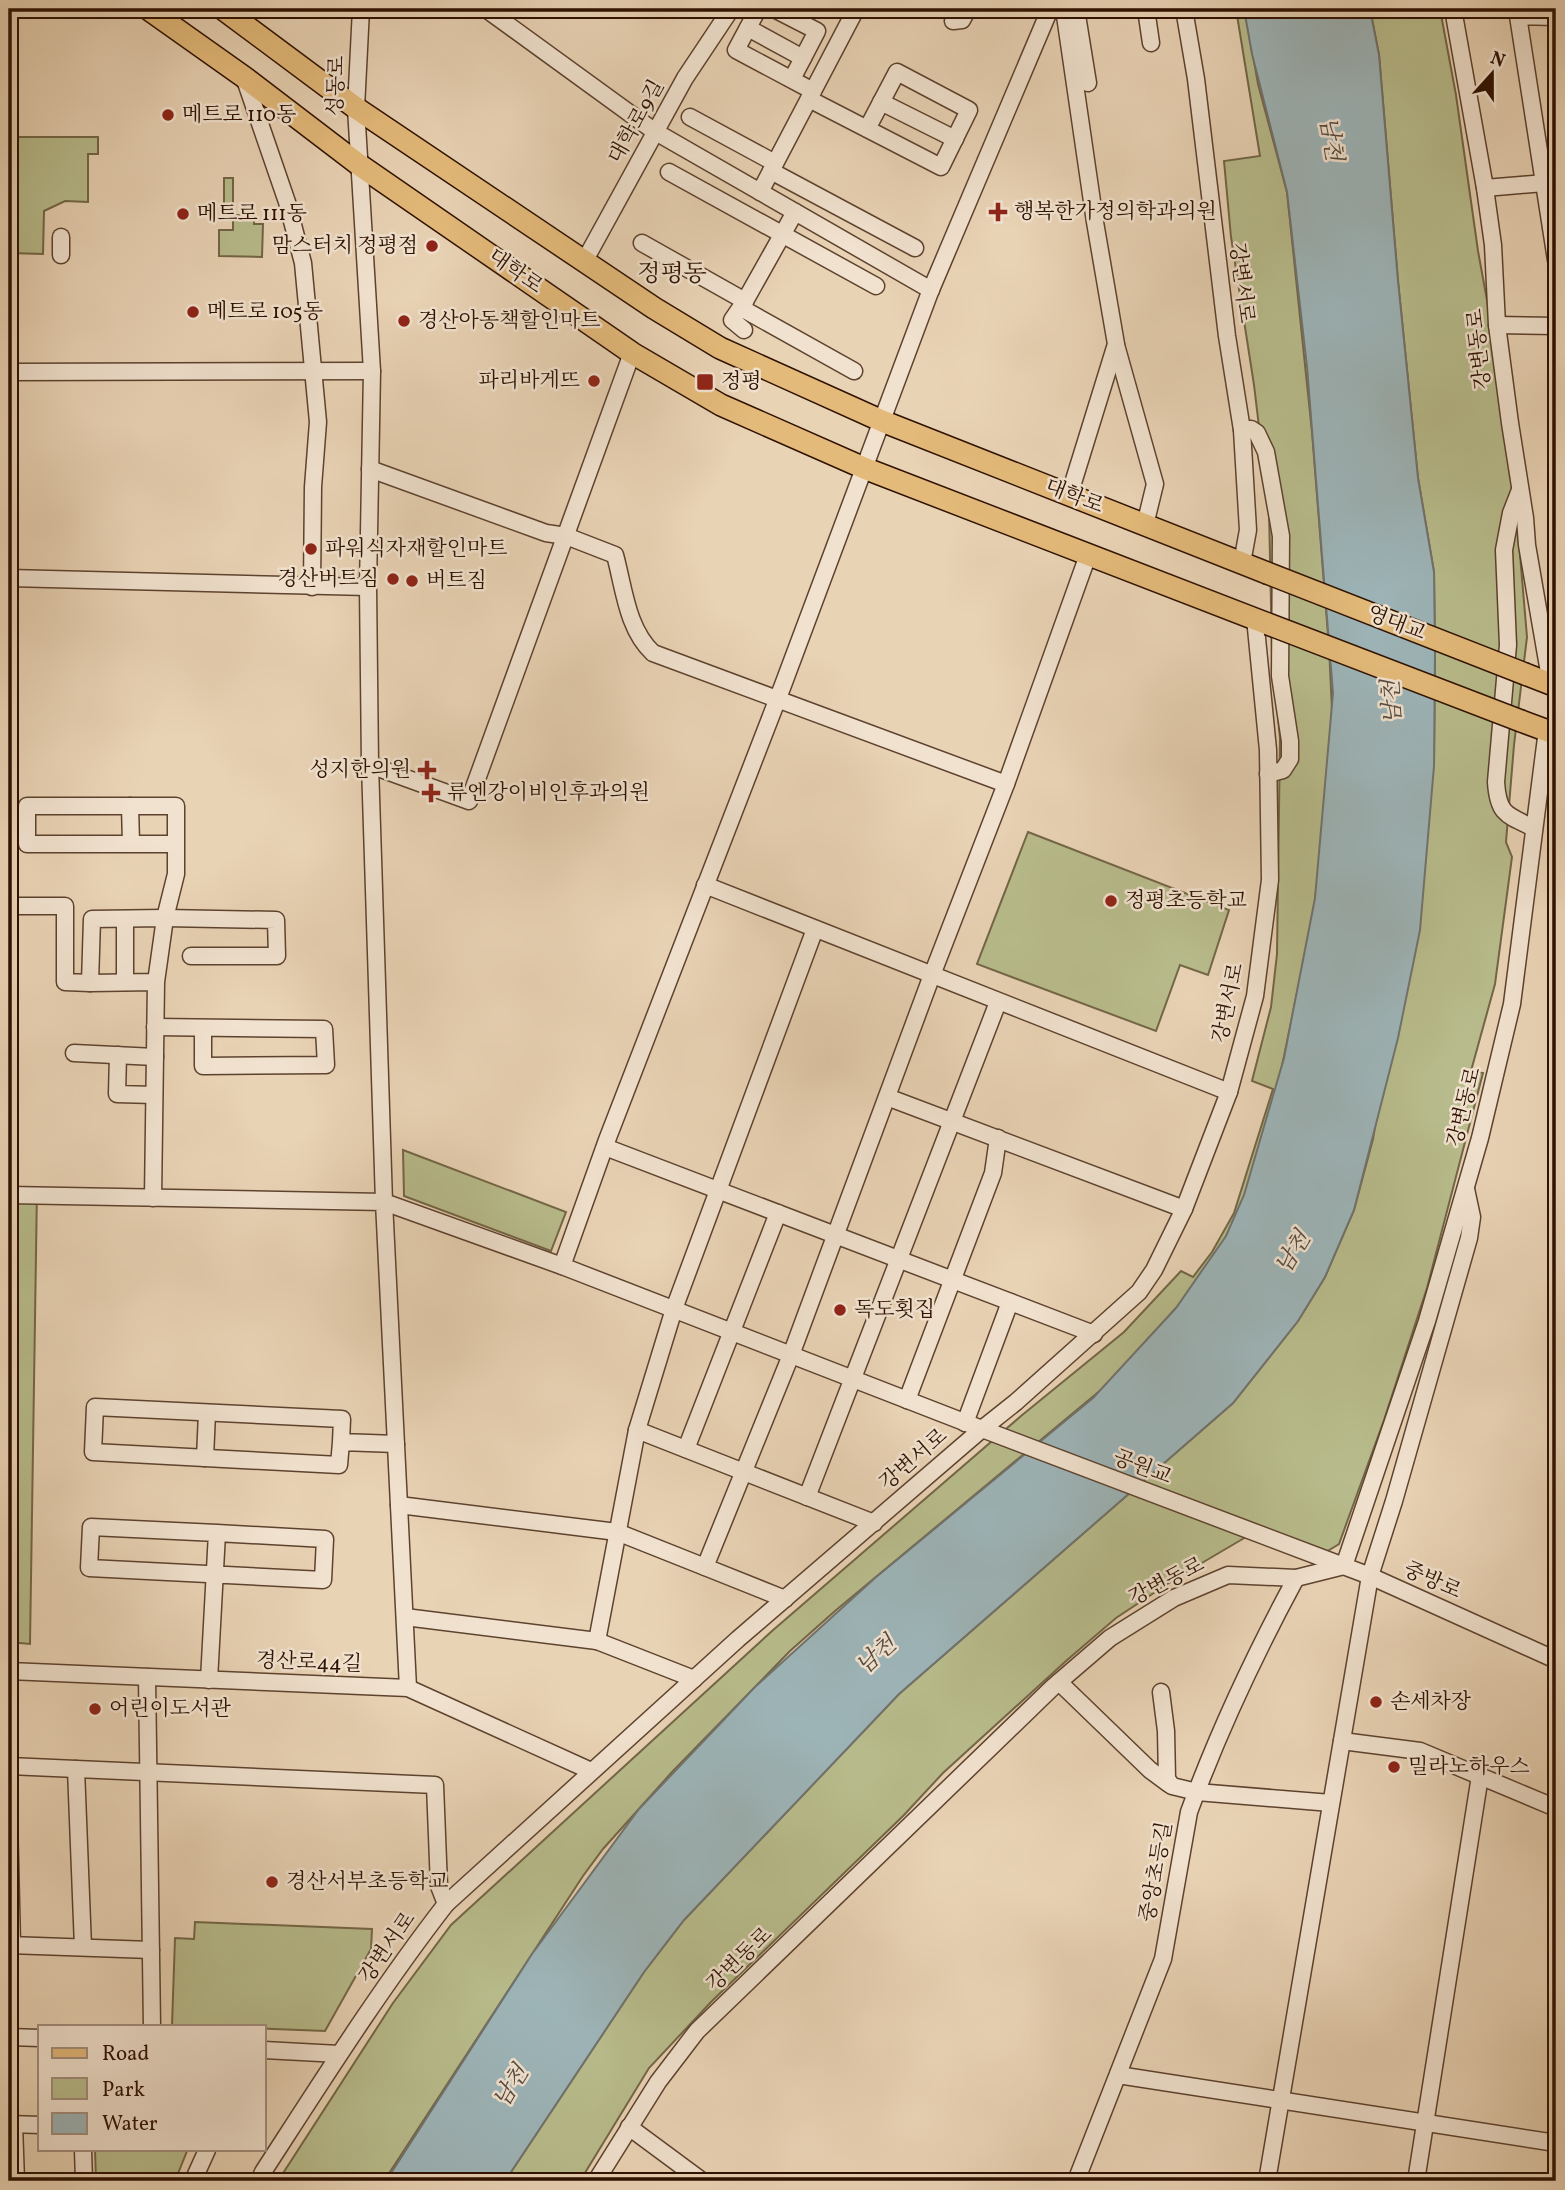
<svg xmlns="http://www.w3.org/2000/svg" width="1565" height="2190" font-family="Vollkorn,'Noto Serif KR',serif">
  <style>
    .green { fill: #b8bc8c; stroke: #736646; stroke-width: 2 }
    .water { fill: #9db5b9; stroke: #71736f; stroke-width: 2 }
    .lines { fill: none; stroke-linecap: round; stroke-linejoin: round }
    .minor-casing { stroke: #5d422e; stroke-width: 19 }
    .major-casing { stroke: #2e1101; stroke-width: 24 }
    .minor { stroke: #f1e2cf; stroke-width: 16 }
    .major { stroke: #e4ba7a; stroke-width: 21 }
    .major-bridge-casing { stroke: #2e1101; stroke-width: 24; stroke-linecap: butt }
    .major-bridge { stroke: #e4ba7a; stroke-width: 21 }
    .poi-dot { fill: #8f2418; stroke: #f1e2cf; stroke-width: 2.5 }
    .labels { text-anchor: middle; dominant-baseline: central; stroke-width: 5; stroke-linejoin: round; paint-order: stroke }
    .street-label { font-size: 21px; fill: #2e1101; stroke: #f1e2cf }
    .poi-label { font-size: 21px; fill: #2e1101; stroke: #f1e2cf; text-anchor: start }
    .water-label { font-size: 23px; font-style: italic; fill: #554a41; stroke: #f1e2cf }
    .quarter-label { font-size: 24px; fill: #2e1101; stroke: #f1e2cf }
  </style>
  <rect width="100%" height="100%" fill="#e9d3b5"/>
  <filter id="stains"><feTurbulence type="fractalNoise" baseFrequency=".00286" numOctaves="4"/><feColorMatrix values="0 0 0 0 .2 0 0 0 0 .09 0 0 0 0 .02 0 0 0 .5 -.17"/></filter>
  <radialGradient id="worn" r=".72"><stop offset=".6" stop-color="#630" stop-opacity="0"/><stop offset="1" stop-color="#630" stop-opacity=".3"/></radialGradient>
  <!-- green -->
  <g class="green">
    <path d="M1236 9H1245L1258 84 1287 192 1312 432 1329 647 1332 710 1324 814 1314 910 1280 1076 1247 1190 1225 1239 1185 1298 1108 1384 835 1611 790 1651 672 1772 603 1849 583 1876 384 2181H278L393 2003 451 1925 772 1631 1021 1416 1124 1332 1181 1271 1193 1277 1212 1252 1234 1213 1273 1089 1252 1081 1271 1007 1277 954 1280 738 1272 653 1269 511 1254 385 1231 237 1224 161 1260 156Z"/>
    <path d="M1370 9H1440L1456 95 1478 251 1491 322 1512 466 1519 543 1527 637 1514 745 1506 842 1512 857 1495 984 1471 1071 1483 1073 1427 1288 1384 1420 1339 1544 1326 1552 1263 1527 1178 1577 1116 1618 1066 1661 943 1773 904 1815 711 2002 649 2068 580 2181H505L644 1972 684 1920 899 1694 1233 1403 1298 1321 1325 1277 1354 1210 1373 1139 1434 765 1435 652 1434 572 1418 478 1398 281 1379 55Z"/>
    <path d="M9 137H98V154H88V202L65 201 44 211 43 254 9 253Z"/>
    <rect x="224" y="178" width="9" height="28"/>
    <path d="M233 215 254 216V224H263L262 257 219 256V230H233Z"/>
    <path d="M1028 832 1229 910 1208 975 1180 965 1156 1031 977 964Z"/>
    <path d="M403 1150 566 1212 551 1251 404 1196Z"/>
    <path d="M9 1189H37L30 1644 9 1642Z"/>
    <path d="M195 1922 372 1929 371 1949 325 2031 172 2025 175 1938 194 1939Z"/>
    <path d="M95 2150 187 2151 175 2181H96Z"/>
  </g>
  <!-- water -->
  <path class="water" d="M1244 9H1370L1379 55 1398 281 1418 478 1434 572 1435 652 1434 766 1420 930 1398 1038 1354 1210 1325 1277 1298 1321 1233 1403 899 1694 684 1920 644 1972 505 2181H386L532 1954 639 1809 755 1687 875 1578 1093 1398 1176 1308 1226 1236 1244 1195 1284 1058 1315 898 1333 693 1307 367 1287 192 1252 54Z"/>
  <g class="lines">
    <defs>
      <g id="minor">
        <path d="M361 9 356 108 372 371 368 587 370 765 384 1202 562 1266 982 1429 1370 1576 1556 1660"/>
        <path d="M486 9 654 131 931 290"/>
        <path d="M758 9 736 50 813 91"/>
        <path d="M774 9 817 31 792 79"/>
        <path d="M1064 9 1095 222 1116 344 1069 496"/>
        <path d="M1076 9 1088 83"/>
        <path d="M1146 9 1151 43"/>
        <path d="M1184 9 1196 79 1227 336 1242 430 1248 530 1242 563"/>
        <path d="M1453 9 1485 188 1493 245 1497 325 1510 423 1525 518 1527 545 1551 684"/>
        <path d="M1556 17 1518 16 1556 260"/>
        <path d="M953 21 962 20 968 9"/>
        <path d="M748 28 803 58"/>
        <path d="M244 77 287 202 303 263 318 422 313 487 312 587"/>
        <path d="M809 99 941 167 969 110 897 72 867 129"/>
        <path d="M881 102 955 139"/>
        <path d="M690 117 775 163"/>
        <path d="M771 171 915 248"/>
        <path d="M669 172 876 286"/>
        <path d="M1485 188 1556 182"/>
        <path d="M760 192 856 9"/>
        <path d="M642 243 745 301 795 212"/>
        <path d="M61 255V237"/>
        <path d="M585 260 685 78 731 9"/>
        <path d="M745 301 743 309 854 371"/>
        <path d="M1497 325 1556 326"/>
        <path d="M744 330 732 320 745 301"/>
        <path d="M1116 345 1155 484 1145 525"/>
        <path d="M9 372 372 371"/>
        <path d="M1242 430 1251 429 1257 433 1266 452 1281 536 1280 676 1290 741V759L1283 770 1268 774"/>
        <path d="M370 469 546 533 566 536 615 555C624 588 627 629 653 653L1006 784"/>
        <path d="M1520 490 1511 513 1504 550 1508 645 1496 782C1498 814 1506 815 1534 828"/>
        <path d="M9 578 368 587"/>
        <path d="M370 765 469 801 632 353"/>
        <path d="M130 806 131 843"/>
        <path d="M176 844H27V806H176V874L165 918 276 920 277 956H191"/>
        <path d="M705 885 1229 1092"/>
        <path d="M9 906H65V982L90 983"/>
        <path d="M125 982V920"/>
        <path d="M155 1027 324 1029 326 1065 203 1066V1028"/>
        <path d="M74 1053 155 1057"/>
        <path d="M118 1055 117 1094 154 1095"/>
        <path d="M887 1097 1184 1209"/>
        <path d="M605 1147 1094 1334"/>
        <path d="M9 1195 384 1202 408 1688"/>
        <path d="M153 1198 156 982 165 918 92 919 90 983 156 982"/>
        <path d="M562 1266 607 1140 783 685 930 292 1050 9"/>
        <path d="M907 1400 993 1173 998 1138"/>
        <path d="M965 1423 1010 1302"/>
        <path d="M637 1430 874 1523"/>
        <path d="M341 1442 339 1465 93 1452 95 1407 342 1419 341 1442 396 1444"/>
        <path d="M686 1449 778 1213"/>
        <path d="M205 1458 207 1413"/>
        <path d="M807 1497 998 1002"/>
        <path d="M399 1505 617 1532 705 1567"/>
        <path d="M785 1599 705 1567 791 1355 932 975 1006 784 1088 555"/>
        <path d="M405 1617 597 1641 637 1430 674 1309 815 929"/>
        <path d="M597 1641 694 1679"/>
        <path d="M9 1671 408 1688 591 1771"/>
        <path d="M147 1677 152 2027"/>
        <path d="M209 1680 217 1533 325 1539 323 1580 89 1568 91 1527 217 1533"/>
        <path d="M1059 1682 1150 1770 1169 1784"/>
        <path d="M1161 1692 1166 1731 1167 1779 1172 1786 1197 1792 1331 1803"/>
        <path d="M1342 1741 1420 1751 1556 1808"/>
        <path d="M9 1766 435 1785 439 1886 446 1904"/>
        <path d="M76 1769 83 1947"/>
        <path d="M9 1819 12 1945"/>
        <path d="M9 1945 151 1950"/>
        <path d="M9 2037 40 2038"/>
        <path d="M264 2050 339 2054"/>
        <path d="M1118 2075 1556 2143"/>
        <path d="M9 2124 40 2125"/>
        <path d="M14 2124 16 2181"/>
        <path d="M629 2127 702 2181"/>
        <path d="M83 2150 84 2181"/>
        <path d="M193 2181 207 2150"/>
        <path d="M259 2181 263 2172C322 2081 380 1989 446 1904L738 1639 982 1429 1016 1402 1139 1292 1154 1270 1184 1209 1229 1092 1255 996 1270 880 1268 750 1255 618"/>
        <path d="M596 2181 658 2082 697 2031 1053 1687 1110 1638 1174 1598 1228 1575 1296 1578 1344 1566 1427 1321 1480 1138 1512 1004 1547 730"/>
        <path d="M1076 2181 1163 1959 1189 1812C1219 1730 1255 1654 1296 1578"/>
        <path d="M1267 2181 1370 1576 1394 1501 1469 1238 1472 1217 1466 1189"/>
        <path d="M1416 2181 1480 1776"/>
      </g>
      <g id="major">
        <path d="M148 9 244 77 358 164 632 353 721 405 864 468 1268 624"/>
        <path d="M223 9 356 108 654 308 720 348 882 421 1267 573"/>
        <path d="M1525 674 1556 686"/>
        <path d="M1521 721 1556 734"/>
      </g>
    </defs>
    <!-- minor casing -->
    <use href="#minor" class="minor-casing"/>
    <!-- major casing -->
    <use href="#major" class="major-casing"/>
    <!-- minor -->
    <use href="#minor" class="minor"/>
    <!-- major -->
    <use href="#major" class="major"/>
    <defs>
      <g id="major-bridge">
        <path d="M1267 573 1525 674"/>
        <path d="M1268 624 1521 721"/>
      </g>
    </defs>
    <!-- major-bridge casing -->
    <use href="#major-bridge" class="major-bridge-casing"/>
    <!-- major-bridge -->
    <use href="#major-bridge" class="major-bridge"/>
  </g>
  <!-- markers -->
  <g class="poi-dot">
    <circle cx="168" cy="115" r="7"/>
    <path d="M994.5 201.5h7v7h7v7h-7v7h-7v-7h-7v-7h7z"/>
    <circle cx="183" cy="214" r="7"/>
    <circle cx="432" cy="246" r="7"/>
    <circle cx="193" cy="312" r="7"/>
    <circle cx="404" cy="321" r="7"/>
    <circle cx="594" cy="381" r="7"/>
    <rect x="696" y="373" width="18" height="18" rx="3.5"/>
    <circle cx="311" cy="549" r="7"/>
    <circle cx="393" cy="579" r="7"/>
    <circle cx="412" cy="581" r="7"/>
    <path d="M423.5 759.5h7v7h7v7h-7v7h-7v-7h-7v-7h7z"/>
    <path d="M427.5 782.5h7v7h7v7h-7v7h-7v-7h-7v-7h7z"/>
    <circle cx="1111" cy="901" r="7"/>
    <circle cx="840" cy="1310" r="7"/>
    <circle cx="1376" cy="1702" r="7"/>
    <circle cx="95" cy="1709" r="7"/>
    <circle cx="1394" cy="1767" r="7"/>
    <circle cx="272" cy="1882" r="7"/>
  </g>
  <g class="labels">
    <!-- street labels -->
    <g class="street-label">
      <text transform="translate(337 86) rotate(-88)">성동로</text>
      <text transform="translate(637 122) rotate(-61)">대학로9길</text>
      <text transform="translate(515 272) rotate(35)">대학로</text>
      <text transform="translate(1241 283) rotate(83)">강변서로</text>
      <text transform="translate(1480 349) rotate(-96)">강변동로</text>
      <text transform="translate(1074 497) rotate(21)">대학로</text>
      <text transform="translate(1396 624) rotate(21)">영대교</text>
      <text transform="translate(1229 1003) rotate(-78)">강변서로</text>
      <text transform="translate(1465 1107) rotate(-76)">강변동로</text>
      <text transform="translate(914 1460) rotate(-41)">강변서로</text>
      <text transform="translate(1142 1468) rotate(21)">공원교</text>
      <text transform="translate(1432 1581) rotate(24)">중방로</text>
      <text transform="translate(1167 1582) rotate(-27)">강변동로</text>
      <text transform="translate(309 1663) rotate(2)">경산로44길</text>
      <text transform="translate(1157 1872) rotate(-80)">중앙초등길</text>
      <text transform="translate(388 1948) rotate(-55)">강변서로</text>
      <text transform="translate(740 1960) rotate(-44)">강변동로</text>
    </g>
    <!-- poi labels -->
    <g class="poi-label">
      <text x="182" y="115">메트로 110동</text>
      <text x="1014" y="212">행복한가정의학과의원</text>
      <text x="197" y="214">메트로 111동</text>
      <text x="418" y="246" text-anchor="end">맘스터치 정평점</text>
      <text x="207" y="312">메트로 105동</text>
      <text x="418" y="321">경산아동책할인마트</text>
      <text x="580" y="381" text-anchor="end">파리바게뜨</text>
      <text x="721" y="382">정평</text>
      <text x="325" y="549">파워식자재할인마트</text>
      <text x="379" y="579" text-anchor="end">경산버트짐</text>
      <text x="426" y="581">버트짐</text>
      <text x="411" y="770" text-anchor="end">성지한의원</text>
      <text x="447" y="793">류엔강이비인후과의원</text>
      <text x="1125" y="901">정평초등학교</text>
      <text x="854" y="1310">독도횟집</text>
      <text x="1390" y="1702">손세차장</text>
      <text x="109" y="1709">어린이도서관</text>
      <text x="1408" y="1767">밀라노하우스</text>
      <text x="286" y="1882">경산서부초등학교</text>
    </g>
    <!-- water labels -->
    <g class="water-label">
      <text transform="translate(1330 139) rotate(81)">남천</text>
      <text transform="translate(1393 702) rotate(-93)">남천</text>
      <text transform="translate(1294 1253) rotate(-58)">남천</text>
      <text transform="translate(877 1656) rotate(-42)">남천</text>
      <text transform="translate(512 2087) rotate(-58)">남천</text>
    </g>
    <!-- quarter labels -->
    <g class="quarter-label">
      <text x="672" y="275">정평동</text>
    </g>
  </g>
  <!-- margin -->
  <rect width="1565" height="2190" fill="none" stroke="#e9d3b5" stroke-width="35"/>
  <rect x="10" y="10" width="1544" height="2169" fill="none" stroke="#2e1101" stroke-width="3.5"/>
  <rect x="18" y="18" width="1530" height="2155" fill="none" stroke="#2e1101" stroke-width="2"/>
  <!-- legend -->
  <rect x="38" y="2025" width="228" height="126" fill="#f1e2cf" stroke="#a38e7d" stroke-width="2"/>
  <rect x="52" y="2048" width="35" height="10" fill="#e4ba7a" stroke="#a38e7d" stroke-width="2"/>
  <text x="102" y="2060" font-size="21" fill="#2e1101">Road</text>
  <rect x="52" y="2078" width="35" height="21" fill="#b8bc8c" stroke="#a38e7d" stroke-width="2"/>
  <text x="102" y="2096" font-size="21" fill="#2e1101">Park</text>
  <rect x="52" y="2113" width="35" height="21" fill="#9db5b9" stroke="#a38e7d" stroke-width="2"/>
  <text x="102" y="2130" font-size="21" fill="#2e1101">Water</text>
  <!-- north arrow -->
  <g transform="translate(1492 74) rotate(21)" stroke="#f1e2cf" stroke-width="5" paint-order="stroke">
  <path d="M0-5L12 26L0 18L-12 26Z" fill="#2e1101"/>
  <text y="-10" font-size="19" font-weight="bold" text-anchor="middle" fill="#2e1101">N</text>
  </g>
  <rect width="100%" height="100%" filter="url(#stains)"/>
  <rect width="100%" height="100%" fill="url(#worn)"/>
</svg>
